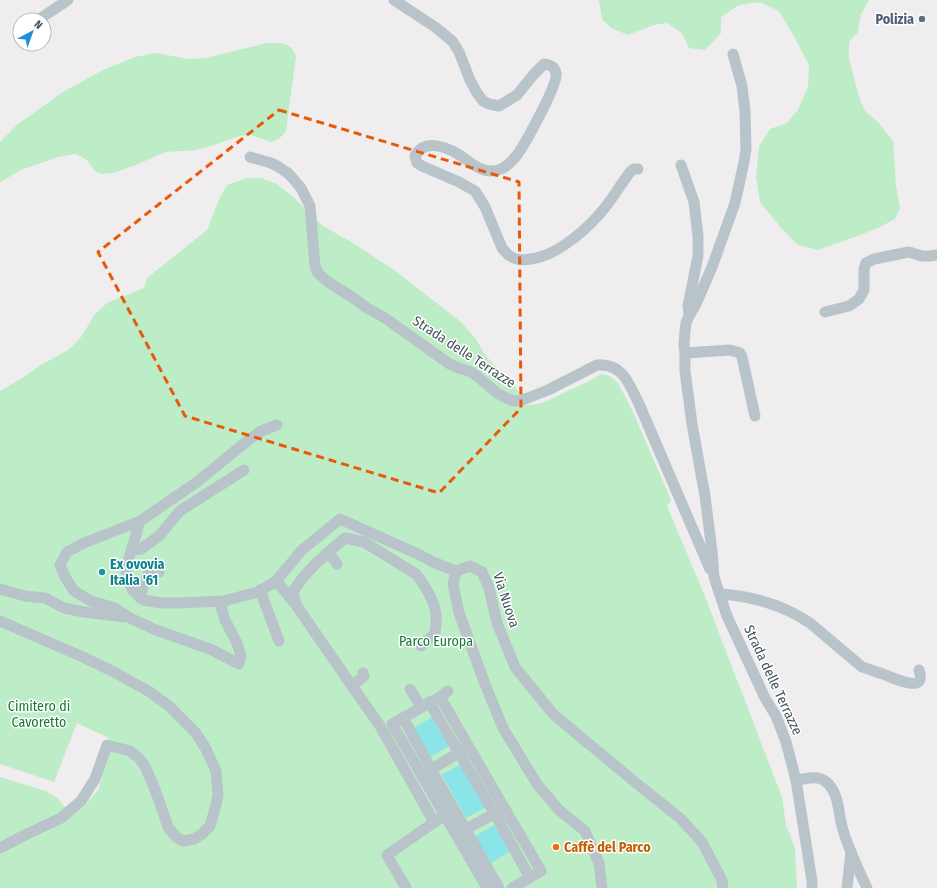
<svg xmlns="http://www.w3.org/2000/svg" width="937" height="888" font-family="'Fira Sans Condensed',sans-serif">
  <style>
    .green { fill: #bcedc6 }
    .water { fill: #8be5e8 }
    .lines { fill: none; stroke-linecap: round; stroke-linejoin: round }
    .street { stroke: #b9c4ca; stroke-width: 11 }
    .marked { fill: none; stroke: #e8590c; stroke-width: 3; stroke-dasharray: 8 5; stroke-linejoin: round }
    .service-dot { fill: #5c6f8a; stroke: #fff; stroke-width: 1.5 }
    .culture-dot { fill: #0f9aa8; stroke: #fff; stroke-width: 1.5 }
    .food-dot { fill: #e8710a; stroke: #fff; stroke-width: 1.5 }
    .labels { text-anchor: middle; dominant-baseline: central; stroke-width: 3; stroke-linejoin: round; paint-order: stroke }
    .service-label { font-size: 14px; font-weight: bold; fill: #4e5e75; stroke: #fff; text-anchor: end }
    .street-label { font-size: 14px; fill: #46545a; stroke: #fff }
    .culture-label { font-size: 14px; font-weight: bold; fill: #0d838f; stroke: #fff; text-anchor: start }
    .park-label { font-size: 14px; fill: #1a7838; stroke: #fff }
    .food-label { font-size: 14px; font-weight: bold; fill: #c56008; stroke: #fff; text-anchor: start }
  </style>
  <rect width="100%" height="100%" fill="#f0edee"/>
  <!-- green -->
  <g class="green">
    <path d="M599 0H869L861 14 858 32 849 42V58L859 97 865 111 877 121 893 141 896 186 900 208 895 219 880 227 860 235 818 250 798 245 782 229 760 202 756 177 759 146 770 129 787 123 798 110 808 87 809 65 795 38 779 11 759 2 739 5 721 17V33L705 50 689 48 682 33 667 23 654 25 628 35 611 28 602 19Z"/>
    <path d="M267 43H281L291 47 296 56 286 131 280 138 271 142 251 135 239 136 211 146 195 150 166 152 138 164 114 173 101 174 95 171 87 160 76 154 58 157 21 170 0 182V142L18 124 63 92 103 70 135 57 156 53 189 59 205 58Z"/>
    <path d="M247 178H261L275 183 291 195 323 226 353 243 394 270 461 322 476 339 485 355 514 385 526 405C543 405 553 398 567 391 579 386 590 381 601 374L610 376 618 383 633 412 671 500 667 506 704 594 782 797 786 825 795 848 797 888H0V777L46 791 59 799 62 804 72 814 84 806 99 789 109 738 77 723 54 782 0 764V391L24 377 39 366 68 350 81 337 95 314 107 303 144 288 147 278 207 230 220 197 227 185Z"/>
  </g>
  <!-- water -->
  <g class="water">
    <path d="M434 716 451 745 430 757 414 728Z"/>
    <path d="M461 764 486 807 466 818 442 775Z"/>
    <path d="M496 824 511 851 491 863 475 836Z"/>
  </g>
  <g class="lines">
    <!-- street -->
    <g class="street">
      <path d="M394 0 435 27 445 35 453 42 459 52 470 80 477 93 483 101 489 104 499 106 517 95 534 74 544 64C551 65 556 67 556 75 557 86 525 144 517 155 513 160 508 166 501 169 496 171 490 172 484 170 474 167 466 159 458 154 444 146 424 139 415 156L417 163 422 166 459 182 475 191 485 207 502 248C510 259 518 261 531 259 559 255 590 227 607 205 615 194 622 183 630 172L634 169H638"/>
      <path d="M38 20 68 0"/>
      <path d="M20 33V32"/>
      <path d="M733 54 742 86 745 111 746 149 744 162 735 203 712 267 696 304 689 316 686 323 685 331 684 345 685 353V371L692 424 705 496 712 551 714 577 727 616 765 698 776 716 786 742 796 780"/>
      <path d="M250 157 271 163 279 167 289 174 301 188 310 206 315 266 318 273 328 282 352 297 367 308 385 318 448 363 458 368 469 371 477 376 497 393 508 399 514 401H520L548 390 597 365C623 363 629 384 639 404L710 569"/>
      <path d="M681 165 694 202 698 236V256L688 306 689 313"/>
      <path d="M825 312 849 306 859 299 864 290V269L866 263 874 259 909 252 922 256H930L937 255"/>
      <path d="M685 353 730 350 740 353 742 357 755 416"/>
      <path d="M140 521 129 558 126 574 133 591 143 600 162 603H178L224 601 258 592 276 581 302 550 340 519 418 554 435 563 456 571"/>
      <path d="M132 550 141 549 159 536 180 511 244 470"/>
      <path d="M328 552 337 564"/>
      <path d="M456 571 470 566 482 572 489 588 497 623 515 667 553 714 641 787 680 818 702 842 722 880 723 888"/>
      <path d="M456 571 453 584 459 613 485 684 503 728 537 784 559 810 585 831 599 863 602 888"/>
      <path d="M276 581 284 590 296 605 352 686 380 726 434 822"/>
      <path d="M0 589 25 596 45 598 64 608 84 612 125 617"/>
      <path d="M260 590 279 641"/>
      <path d="M720 594C752 596 783 605 810 623L862 667C869 669 876 672 883 674 893 678 928 695 919 670"/>
      <path d="M140 598 143 587 148 574 159 572"/>
      <path d="M224 601 221 607 225 620 237 643 241 656 239 664 210 649 156 630 130 618 115 608 91 601 74 591 65 577 60 565 67 552 84 543 140 521 197 482 246 442 261 431 277 425"/>
      <path d="M296 604 293 592C306 570 326 554 345 538L364 542 416 574C425 585 436 603 436 617 437 623 435 628 435 634L421 646"/>
      <path d="M0 621 83 657 116 673 150 692 169 706 196 733 206 749 216 771 218 795 216 805 210 826 202 834 194 839 183 841 176 837 168 827 156 792 145 766 139 758 130 751 107 745 95 779 81 801 61 818 23 836 0 848"/>
      <path d="M352 686 364 676 363 673"/>
      <path d="M410 689 421 707"/>
      <path d="M448 691 440 697 392 724 487 888"/>
      <path d="M440 697 541 871 512 888"/>
      <path d="M429 702 495 814 530 878"/>
      <path d="M403 718 431 769 499 888"/>
      <path d="M425 773 465 749"/>
      <path d="M459 833 501 810"/>
      <path d="M406 888 387 855 439 819"/>
      <path d="M812 888V881L796 780C806 779 817 775 825 781 840 792 838 815 843 830 849 850 858 869 867 888"/>
      <path d="M847 888 851 852"/>
    </g>
  </g>
  <!-- marked area -->
  <path class="marked" d="M279 110 519 182 521 408 439 493 185 416 98 252Z"/>
  <!-- markers -->
  <circle class="service-dot" cx="922" cy="19" r="4"/>
  <circle class="culture-dot" cx="102" cy="572" r="4"/>
  <circle class="food-dot" cx="556" cy="847" r="4"/>
  <g class="labels">
    <!-- service labels -->
    <g class="service-label">
      <text x="914" y="19">Polizia</text>
    </g>
    <!-- street labels -->
    <g class="street-label">
      <text transform="translate(464 352) rotate(33)">Strada delle Terrazze</text>
      <text transform="translate(506 600) rotate(72)">Via Nuova</text>
      <text transform="translate(773 680) rotate(65)">Strada delle Terrazze</text>
    </g>
    <!-- culture labels -->
    <g class="culture-label">
      <text x="110" y="564">Ex ovovia<tspan x="110" dy="16">Italia '61</tspan></text>
    </g>
    <!-- park labels -->
    <g class="park-label">
      <text x="436" y="641">Parco Europa</text>
      <text x="39" y="706">Cimitero di<tspan x="39" dy="16">Cavoretto</tspan></text>
    </g>
    <!-- food labels -->
    <g class="food-label">
      <text x="564" y="847">Caffè del Parco</text>
    </g>
  </g>
  <!-- north arrow -->
  <g transform="translate(32 32) rotate(41)"><circle r="19" fill="#ffffff" stroke="#b5bbbd"/>
  <path d="M0-3L7 15L0 10L-7 15Z" fill="#2090d7"/>
  <text y="-6" font-size="11" font-weight="bold" text-anchor="middle" fill="#46545a">N</text>
  </g>
</svg>
